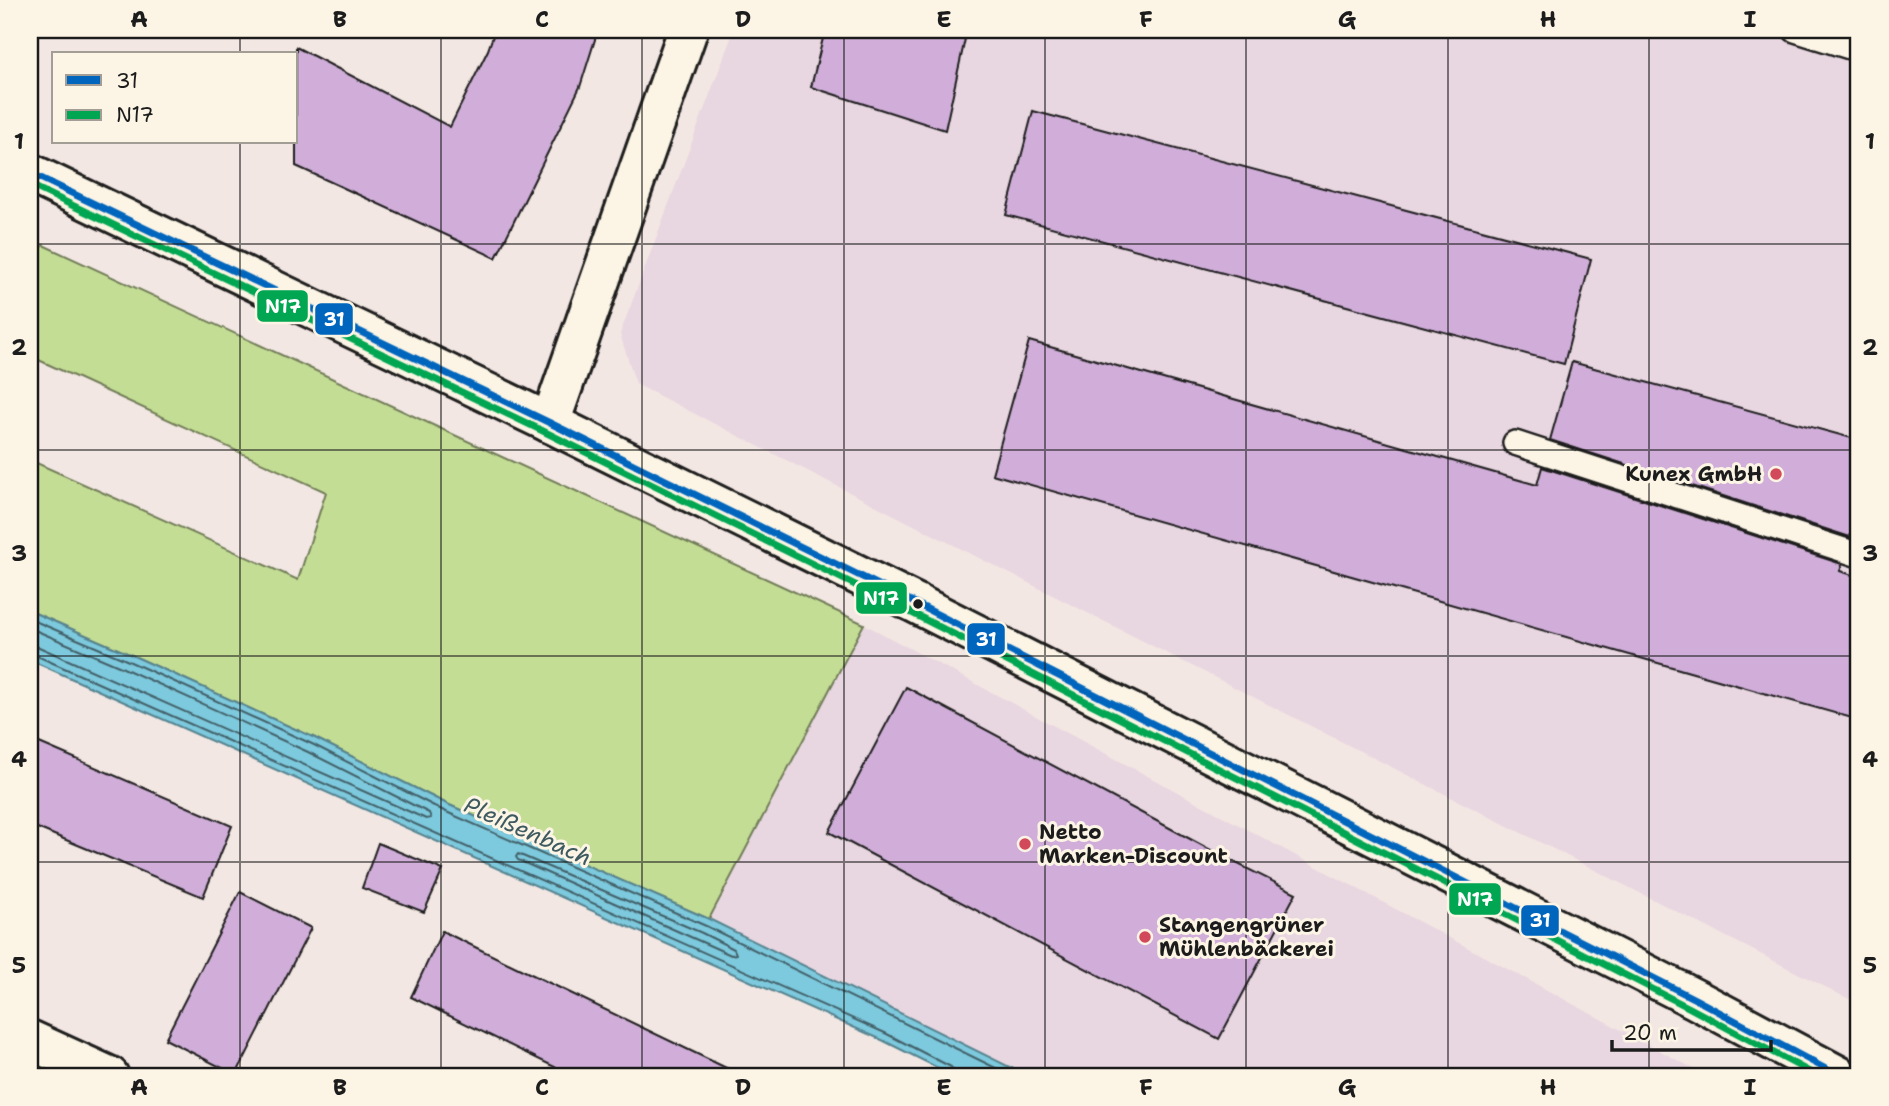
<svg xmlns="http://www.w3.org/2000/svg" width="1889" height="1106" font-family="'Shantell Sans',sans-serif">
  <style>
    .built { fill: #e8d6e0 }
    .green { fill: #c4dd94; stroke: #707c58; stroke-width: 2 }
    .water { fill: #7dc9dd; stroke: #568490; stroke-width: 2 }
    .lines { fill: none; stroke-linecap: round; stroke-linejoin: round }
    .shore { stroke: #436169; stroke-width: 2 }
    .building { fill: #d0aed9; stroke: #1c1c1c; stroke-width: 2 }
    .lane-casing { stroke: #1c1c1c; stroke-width: 28 }
    .street-casing { stroke: #1c1c1c; stroke-width: 44 }
    .secondary-casing { stroke: #1c1c1c; stroke-width: 44 }
    .lane { stroke: #fcf5e5; stroke-width: 23 }
    .street { stroke: #fcf5e5; stroke-width: 38 }
    .secondary { stroke: #fcf5e5; stroke-width: 38 }
    .bus-1-casing { stroke: #fcf5e5; stroke-width: 12 }
    .bus-2-casing { stroke: #fcf5e5; stroke-width: 12 }
    .bus-1 { stroke: #0065bd; stroke-width: 7 }
    .bus-2 { stroke: #00a651; stroke-width: 7 }
    .grid { fill: none; stroke: #1c1c1c; stroke-width: 2; stroke-opacity: 0.55 }
    .poi-dot { fill: #d1495b; stroke: #fcf5e5; stroke-width: 2.5 }
    .bus-dot { fill: #1c1c1c; stroke: #fcf5e5; stroke-width: 2.5 }
    .labels { text-anchor: middle; dominant-baseline: central; stroke-width: 6; stroke-linejoin: round; paint-order: stroke }
    .poi-label { font-size: 21px; font-weight: bold; fill: #1c1c1c; stroke: #fcf5e5; text-anchor: start }
    .water-label { font-size: 23px; font-style: italic; fill: #3e5960; stroke: #fcf5e5 }
    .line-badge { stroke: #fcf5e5; stroke-width: 2.5 }
    .badge-label { font-size: 19px; text-anchor: middle; font-weight: bold; fill: #fff }
    .neatline { fill: none; stroke: #1c1c1c; stroke-width: 2.5 }
    .grid-label { font-size: 23px; text-anchor: middle; font-weight: bold; fill: #1c1c1c }
  </style>
  <rect width="100%" height="100%" fill="#f3e7e3"/>
  <filter id="ink" filterUnits="userSpaceOnUse"><feTurbulence type="fractalNoise" baseFrequency=".0143" numOctaves="2"/><feDisplacementMap in="SourceGraphic" scale="14" xChannelSelector="R" yChannelSelector="G"/><feConvolveMatrix kernelMatrix="1 2 1 2 8 2 1 2 1" color-interpolation-filters="sRGB"/></filter>
  <g filter="url(#ink)">
    <!-- built -->
    <g class="built">
      <path d="M734 30H1849L1859 34V1004L636 384 620 334Z"/>
      <path d="M864 624 1707 1076H1028L709 919Z"/>
    </g>
    <!-- green -->
    <path class="green" d="M43 245 864 624 709 919 447 804 315 738 127 653 30 611V460L298 580 326 492 30 356V276Z"/>
    <!-- water -->
    <path class="water" d="M30 611 127 653 315 738 447 804 709 919 1028 1076H954L882 1040 30 660Z"/>
    <g class="lines">
      <!-- shore -->
      <g class="shore">
        <path d="M30 619 124 659 312 744 444 811 706 926 1012 1076"/>
        <path d="M30 628 121 667 308 752 429 813 431 818 426 819 39 647 30 645"/>
        <path d="M30 654 35 655 885 1033 951 1067 954 1071 955 1076"/>
        <path d="M518 854 702 933 734 949 736 954 731 955 518 860 516 857Z"/>
      </g>
    </g>
    <!-- building -->
    <g class="building">
      <path d="M495 30H598L580 87 496 258 296 166V47L450 127 488 50Z"/>
      <path d="M825 30H937L965 39 945 130 811 87Z"/>
      <path d="M1033 111 1591 259 1564 364 1006 215Z"/>
      <path d="M1029 341 1537 485 1542 467 1842 564 1840 571 1859 577V720L992 474Z"/>
      <path d="M1572 362 1859 440V508L1850 537 1550 440Z"/>
      <path d="M906 687 1222 856 1296 893 1219 1039 829 832Z"/>
      <path d="M30 739 232 826 203 897 30 825Z"/>
      <path d="M378 843 443 870 424 912 362 888Z"/>
      <path d="M240 892 311 928 236 1075 165 1039Z"/>
      <path d="M442 931 535 976 743 1076H573L411 997Z"/>
    </g>
    <g class="lines">
      <defs>
        <g id="lane">
          <path d="M1795 30 1859 50"/>
          <path d="M1515 443 1859 555"/>
        </g>
        <g id="street">
          <path d="M550 423 688 30"/>
          <path d="M30 1040 109 1076"/>
        </g>
        <path id="secondary" d="M30 173 550 423 915 603 1695 999 1839 1076"/>
      </defs>
      <!-- lane casing -->
      <use href="#lane" class="lane-casing"/>
      <!-- street casing -->
      <use href="#street" class="street-casing"/>
      <!-- secondary casing -->
      <use href="#secondary" class="secondary-casing"/>
      <!-- lane -->
      <use href="#lane" class="lane"/>
      <!-- street -->
      <use href="#street" class="street"/>
      <!-- secondary -->
      <use href="#secondary" class="secondary"/>
      <defs>
        <path id="bus-1" d="M30 173 550 423 915 603 1695 999 1839 1076"/>
        <path id="bus-2" d="M30 185 545 432 910 612 1690 1008 1817 1076"/>
      </defs>
      <!-- bus-1 casing -->
      <use href="#bus-1" class="bus-1-casing"/>
      <!-- bus-2 casing -->
      <use href="#bus-2" class="bus-2-casing"/>
      <!-- bus-1 -->
      <use href="#bus-1" class="bus-1"/>
      <!-- bus-2 -->
      <use href="#bus-2" class="bus-2"/>
    </g>
  </g>
  <!-- grid -->
  <path class="grid" d="M240 30V54M441 30V1076M642 30V1076M844 30V1076M1045 30V1076M1246 30V1076M1448 30V1076M1649 30V1076M240 142V1076M30 244H1859M30 450H1859M30 656H1859M30 862H1859"/>
  <!-- markers -->
  <g class="poi-dot">
    <circle cx="1776" cy="474" r="7"/>
    <circle cx="1025" cy="844" r="7"/>
    <circle cx="1145" cy="937" r="7"/>
  </g>
  <circle class="bus-dot" cx="918" cy="604" r="6"/>
  <g class="labels">
    <!-- poi labels -->
    <g class="poi-label">
      <text x="1762" y="474" text-anchor="end">Kunex GmbH</text>
      <text x="1039" y="832">Netto<tspan x="1039" dy="24">Marken-Discount</tspan></text>
      <text x="1159" y="925">Stangengrüner<tspan x="1159" dy="24">Mühlenbäckerei</tspan></text>
    </g>
    <!-- water labels -->
    <g class="water-label">
      <text transform="translate(528 831) rotate(24)">Pleißenbach</text>
    </g>
  </g>
  <g class="line-badge">
    <rect x="256" y="289" width="53" height="34" rx="7" fill="#00a651"/>
    <rect x="314" y="302" width="40" height="34" rx="7" fill="#0065bd"/>
    <rect x="855" y="581" width="53" height="34" rx="7" fill="#00a651"/>
    <rect x="966" y="622" width="40" height="34" rx="7" fill="#0065bd"/>
    <rect x="1448" y="882" width="54" height="34" rx="7" fill="#00a651"/>
    <rect x="1520" y="904" width="40" height="33" rx="7" fill="#0065bd"/>
  </g>
  <g class="badge-label">
    <text x="283" y="313">N17</text>
    <text x="334" y="326">31</text>
    <text x="881" y="605">N17</text>
    <text x="986" y="646">31</text>
    <text x="1475" y="906">N17</text>
    <text x="1540" y="927">31</text>
  </g>
  <!-- margin -->
  <rect width="1889" height="1106" fill="none" stroke="#fcf5e5" stroke-width="77"/>
  <!-- legend -->
  <rect x="52" y="52" width="245" height="91" fill="#fcf5e5" stroke="#a29e95" stroke-width="2"/>
  <rect x="66" y="75" width="35" height="10" fill="#0065bd" stroke="#a29e95" stroke-width="2"/>
  <text x="116" y="88" font-size="21" fill="#1c1c1c">31</text>
  <rect x="66" y="110" width="35" height="10" fill="#00a651" stroke="#a29e95" stroke-width="2"/>
  <text x="116" y="122" font-size="21" fill="#1c1c1c">N17</text>
  <!-- scale -->
  <path d="M1612 1040v10h159v-10" fill="none" stroke="#1c1c1c" stroke-width="3.5"/>
  <text x="1623" y="1040" font-size="21" fill="#1c1c1c" stroke="#fcf5e5" stroke-width="5" paint-order="stroke">20 m</text>
  <rect x="38" y="38" width="1812" height="1030" class="neatline"/>
  <g class="grid-label">
    <text x="139" y="27">A</text>
    <text x="340" y="27">B</text>
    <text x="542" y="27">C</text>
    <text x="743" y="27">D</text>
    <text x="944" y="27">E</text>
    <text x="1146" y="27">F</text>
    <text x="1347" y="27">G</text>
    <text x="1548" y="27">H</text>
    <text x="1750" y="27">I</text>
    <text x="19" y="149">1</text>
    <text x="1870" y="149">1</text>
    <text x="19" y="355">2</text>
    <text x="1870" y="355">2</text>
    <text x="19" y="561">3</text>
    <text x="1870" y="561">3</text>
    <text x="19" y="767">4</text>
    <text x="1870" y="767">4</text>
    <text x="19" y="973">5</text>
    <text x="1870" y="973">5</text>
    <text x="139" y="1095">A</text>
    <text x="340" y="1095">B</text>
    <text x="542" y="1095">C</text>
    <text x="743" y="1095">D</text>
    <text x="944" y="1095">E</text>
    <text x="1146" y="1095">F</text>
    <text x="1347" y="1095">G</text>
    <text x="1548" y="1095">H</text>
    <text x="1750" y="1095">I</text>
  </g>
</svg>
